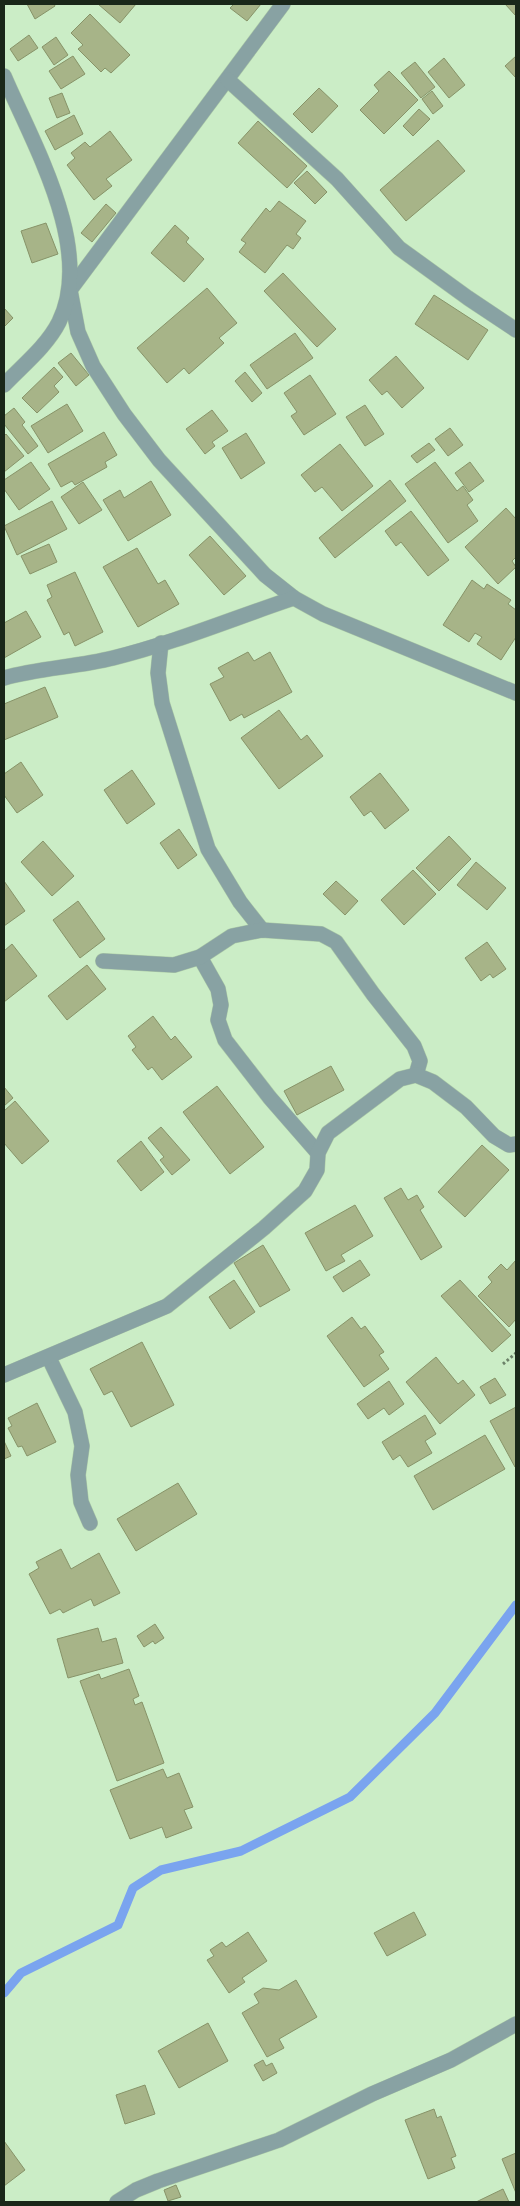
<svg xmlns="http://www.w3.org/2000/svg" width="520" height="2206" font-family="'Public Sans',sans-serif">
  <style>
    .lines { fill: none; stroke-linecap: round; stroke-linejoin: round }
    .stream { stroke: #7aa4ef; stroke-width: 9 }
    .building { fill: #a7b488; stroke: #879368 }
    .minor-casing { stroke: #abc9a7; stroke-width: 16 }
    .path { stroke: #6c8269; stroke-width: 3; stroke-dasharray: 2.5 2.5; stroke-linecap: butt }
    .minor { stroke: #88a2a3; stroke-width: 15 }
  </style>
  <rect width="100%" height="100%" fill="#cbedc6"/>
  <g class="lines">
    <!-- stream -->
    <path class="stream" d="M4 1993 21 1973 118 1925 133 1888 161 1870 241 1851 350 1797 435 1713 516 1605"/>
  </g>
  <!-- building -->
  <g class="building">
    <path d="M27 4H54L55 6 35 19Z"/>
    <path d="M98 4H136L120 23Z"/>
    <path d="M234 4H261L247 21 230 8Z"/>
    <path d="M505 4H516V16Z"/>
    <path d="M90 14 130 55 111 73 105 68 101 72 78 49 83 45 71 33Z"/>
    <path d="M29 35 38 48 18 61 10 49Z"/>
    <path d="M56 37 68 55 54 65 42 47Z"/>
    <path d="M73 56 85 74 61 89 49 71Z"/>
    <path d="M516 56V78L505 66Z"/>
    <path d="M444 58 465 85 449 98 428 72Z"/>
    <path d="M415 62 435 87 421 98 401 73Z"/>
    <path d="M389 71 418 100 384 134 360 110 379 91 374 85Z"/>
    <path d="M319 88 338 106 312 133 293 114Z"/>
    <path d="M432 91 443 106 433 114 422 99Z"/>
    <path d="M62 93 70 113 57 118 49 98Z"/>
    <path d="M419 109 430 119 413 136 403 126Z"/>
    <path d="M74 115 83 134 55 150 45 131Z"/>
    <path d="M258 121 307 166 287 188 238 143Z"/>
    <path d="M110 131 132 160 106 179 112 186 94 200 67 165 75 158 71 153 85 142 90 147Z"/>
    <path d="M438 140 465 171 406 221 380 190Z"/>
    <path d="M307 171 327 192 315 204 294 183Z"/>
    <path d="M279 201 306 221 296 234 301 238 293 249 287 245 265 273 239 252 246 243 241 240 266 208 270 212Z"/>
    <path d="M106 204 116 213 92 242 81 233Z"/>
    <path d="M46 223 58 254 32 263 21 231Z"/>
    <path d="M175 225 189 238 186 242 204 259 184 282 151 253Z"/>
    <path d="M283 273 336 329 317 347 264 291Z"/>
    <path d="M207 288 237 323 219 338 224 343 189 374 184 368 167 383 137 348Z"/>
    <path d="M434 295 488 330 468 360 415 324Z"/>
    <path d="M4 308 13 318 4 327Z"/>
    <path d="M295 333 313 358 267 389 250 365Z"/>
    <path d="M71 353 89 375 76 386 58 363Z"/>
    <path d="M396 356 424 388 402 408 387 391 382 395 369 380Z"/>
    <path d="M54 367 63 377 54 386 59 392 37 413 22 398Z"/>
    <path d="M245 372 262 393 252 402 235 381Z"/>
    <path d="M310 375 336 414 304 435 291 416 297 412 284 393Z"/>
    <path d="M67 404 83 431 48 453 31 426Z"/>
    <path d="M365 405 384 434 365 446 346 417Z"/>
    <path d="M14 408 25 422 22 425 38 446 28 454 4 424V416Z"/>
    <path d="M212 410 228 431 212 442 215 446 205 454 186 429Z"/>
    <path d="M450 428 463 445 448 456 435 439Z"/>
    <path d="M104 432 117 455 105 462 107 467 75 485 72 481 61 487 48 464Z"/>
    <path d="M246 433 265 463 241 479 222 448Z"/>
    <path d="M6 434 24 456 4 472V436Z"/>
    <path d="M429 443 435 450 417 463 411 456Z"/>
    <path d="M340 444 373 486 342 511 322 487 315 492 301 475Z"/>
    <path d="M31 462 50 489 19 510 4 489V480Z"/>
    <path d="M435 462 457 491 463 486 473 500 467 505 478 521 448 543 405 484Z"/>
    <path d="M470 462 484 481 469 492 455 473Z"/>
    <path d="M390 480 406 501 335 558 319 538Z"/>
    <path d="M151 481 171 515 128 541 103 500 120 490 124 498Z"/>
    <path d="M83 482 102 510 79 524 61 497Z"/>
    <path d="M52 501 67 529 17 555 4 526Z"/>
    <path d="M506 508 516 519V557L512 561 516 567 498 584 465 547Z"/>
    <path d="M411 511 449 560 428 576 401 542 396 546 385 531Z"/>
    <path d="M210 536 246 576 224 595 189 555Z"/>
    <path d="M49 544 57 562 30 574 21 556Z"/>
    <path d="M137 548 158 584 165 580 179 604 138 627 103 567Z"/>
    <path d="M75 572 103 632 75 646 69 632 64 635 47 600 52 597 47 585Z"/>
    <path d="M472 580 484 589 487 584 511 600 508 604 516 610V637L501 660 477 644 482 637 475 633 469 642 443 625Z"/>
    <path d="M26 611 41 637 4 658V623Z"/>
    <path d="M248 652 254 661 270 652 292 692 244 718 242 714 230 721 210 684 224 677 218 668Z"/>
    <path d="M45 687 58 717 4 740V704Z"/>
    <path d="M279 710 301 740 307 735 323 756 279 789 241 738Z"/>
    <path d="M21 762 43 795 17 813 4 795V774Z"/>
    <path d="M132 770 155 804 127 824 104 790Z"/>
    <path d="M380 773 409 810 385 829 371 811 364 816 350 797Z"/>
    <path d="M179 829 197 855 178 869 160 843Z"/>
    <path d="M449 836 471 859 439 891 416 868Z"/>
    <path d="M43 841 74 876 52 896 21 862Z"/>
    <path d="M476 862 506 888 487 910 457 885Z"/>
    <path d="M413 870 436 894 404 925 381 900Z"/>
    <path d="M4 881 25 911 4 926Z"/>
    <path d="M336 881 358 901 345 915 323 894Z"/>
    <path d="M78 901 105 939 80 958 53 920Z"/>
    <path d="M487 942 506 969 493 978 490 974 481 981 465 958Z"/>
    <path d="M12 944 37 976 4 1002V951Z"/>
    <path d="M87 965 106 989 67 1020 48 996Z"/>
    <path d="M153 1016 171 1040 175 1036 192 1057 162 1080 152 1067 148 1070 132 1050 136 1047 128 1036Z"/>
    <path d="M331 1066 344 1090 297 1115 284 1091Z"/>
    <path d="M217 1086 264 1147 230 1174 183 1112Z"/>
    <path d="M4 1087 13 1098 4 1106Z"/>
    <path d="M15 1101 49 1141 22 1164 4 1143V1111Z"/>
    <path d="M161 1127 190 1160 172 1175 160 1160 164 1157 148 1138Z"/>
    <path d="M141 1141 164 1172 141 1191 117 1161Z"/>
    <path d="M482 1145 509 1170 465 1217 438 1192Z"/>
    <path d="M401 1188 408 1200 417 1195 424 1207 420 1210 442 1247 421 1260 384 1198Z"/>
    <path d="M355 1205 373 1236 341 1255 345 1261 326 1271 305 1233Z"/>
    <path d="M263 1245 290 1290 260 1307 234 1263Z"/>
    <path d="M360 1260 370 1275 343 1292 333 1277Z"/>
    <path d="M516 1260V1319L509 1327 478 1296 492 1282 488 1277 501 1264 507 1270Z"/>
    <path d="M234 1280 255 1312 230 1329 209 1297Z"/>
    <path d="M460 1280 511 1335 492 1352 441 1296Z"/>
    <path d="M352 1317 361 1329 365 1326 384 1352 379 1355 389 1369 364 1387 327 1336Z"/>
    <path d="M142 1342 174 1405 131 1427 112 1391 104 1395 90 1369Z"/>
    <path d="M436 1357 458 1384 463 1380 475 1395 440 1424 406 1382Z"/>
    <path d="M495 1378 506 1395 490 1404 480 1387Z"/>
    <path d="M389 1381 404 1404 389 1415 384 1408 368 1419 357 1404Z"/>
    <path d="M37 1403 56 1442 27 1456 22 1446 18 1447 8 1428 12 1426 8 1418Z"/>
    <path d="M516 1407V1467H515L490 1421Z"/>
    <path d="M425 1415 436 1434 425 1441 432 1453 408 1467 400 1455 393 1460 382 1442Z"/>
    <path d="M485 1435 505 1469 433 1510 414 1476Z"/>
    <path d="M4 1441 11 1456 4 1459Z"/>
    <path d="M178 1483 197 1514 136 1551 117 1519Z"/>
    <path d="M61 1549 71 1569 99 1553 120 1593 94 1606 91 1599 63 1613 60 1609 50 1614 29 1574 39 1568 36 1562Z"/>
    <path d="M155 1624 164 1638 155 1644 153 1641 144 1647 137 1636Z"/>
    <path d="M98 1628 102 1642 116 1638 123 1663 68 1678 57 1639Z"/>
    <path d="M129 1669 139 1696 133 1699 135 1705 142 1702 164 1763 117 1781 80 1681 99 1674 101 1679Z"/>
    <path d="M163 1769 167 1778 179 1773 193 1807 184 1810 192 1828 166 1838 162 1827 130 1839 110 1790Z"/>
    <path d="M414 1912 426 1935 387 1956 374 1933Z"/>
    <path d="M248 1932 267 1961 242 1978 245 1982 229 1993 207 1960 214 1956 210 1950 222 1942 226 1947Z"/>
    <path d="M296 1980 317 2017 279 2039 284 2048 267 2057 242 2013 259 2003 254 1994 263 1988 279 1990Z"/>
    <path d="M208 2023 228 2061 179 2088 158 2051Z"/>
    <path d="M263 2060 266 2066 272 2063 277 2073 263 2081 254 2065Z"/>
    <path d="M145 2085 155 2114 125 2124 116 2095Z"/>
    <path d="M434 2109 437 2118 441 2116 456 2156 451 2158 455 2168 428 2179 405 2120Z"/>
    <path d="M4 2141 25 2170 4 2186Z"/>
    <path d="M516 2153V2193L502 2159Z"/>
    <path d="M176 2185 181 2197 168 2201 164 2190Z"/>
    <path d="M503 2189 509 2202H476Z"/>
  </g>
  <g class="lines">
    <defs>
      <g id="minor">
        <path d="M283 4 70 290 78 332 93 366 124 414 159 460 265 575 294 598 323 614 516 693"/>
        <path d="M4 76C33 144 95 249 59 322 47 346 22 366 4 385"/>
        <path d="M228 80 337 179 399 248 468 298 516 330"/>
        <path d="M161 643 158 673 162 703 208 849 240 902 262 930"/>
        <path d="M4 678C39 668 77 667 113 658 174 643 234 618 294 598"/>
        <path d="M200 957 218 989 221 1005 218 1020 225 1040 270 1098 318 1153"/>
        <path d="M103 961 174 965 200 957 232 936 262 930 321 934 336 942 373 994 414 1046 420 1061 416 1075"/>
        <path d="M49 1358 75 1412 82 1446 78 1475 81 1502 90 1523"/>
        <path d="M4 1375 167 1306 264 1228 305 1191 317 1170 318 1153 328 1133 400 1079 416 1075 433 1082 466 1107 494 1136 509 1145 516 1144"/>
        <path d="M117 2202 136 2190 158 2181 279 2140 372 2094 451 2060 516 2024"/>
      </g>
    </defs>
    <!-- minor casing -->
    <use href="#minor" class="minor-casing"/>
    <!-- path -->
    <path class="path" d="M503 1364 516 1353"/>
    <!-- minor -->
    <use href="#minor" class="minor"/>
  </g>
  <!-- border -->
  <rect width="520" height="2206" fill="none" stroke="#1a2719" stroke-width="10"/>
</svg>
